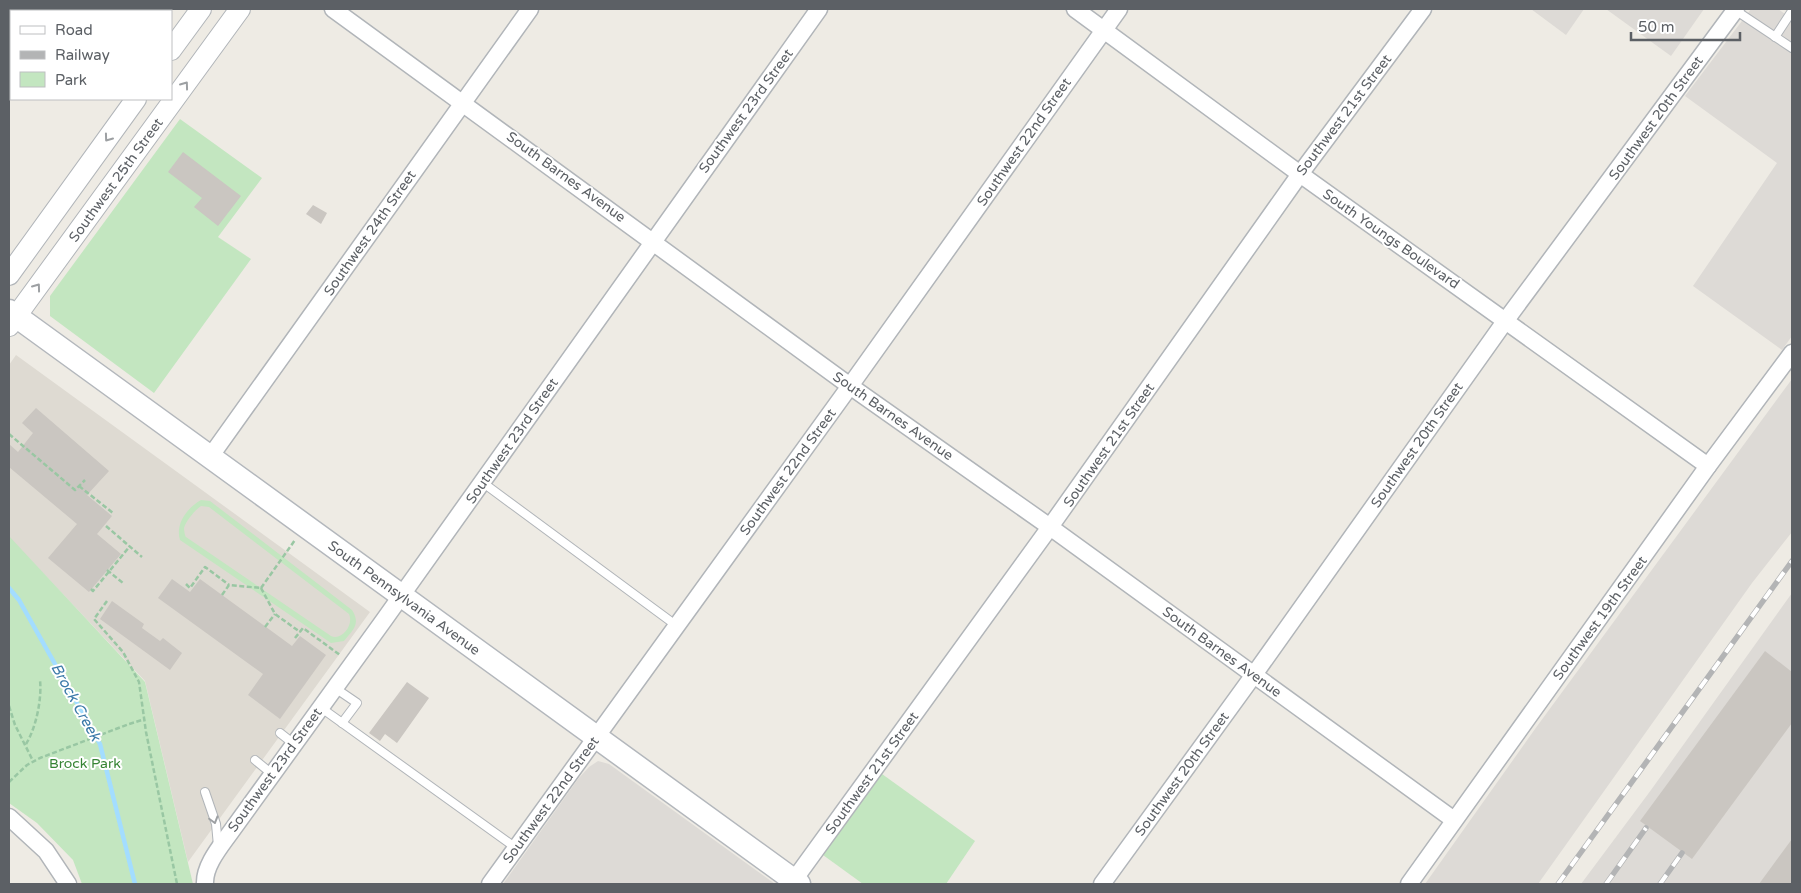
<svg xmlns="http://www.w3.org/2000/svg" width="1801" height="893" font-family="'Varela Round',sans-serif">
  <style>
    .industrial { fill: #dddad6 }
    .education { fill: #dedad2 }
    .green { fill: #c3e6c0; fill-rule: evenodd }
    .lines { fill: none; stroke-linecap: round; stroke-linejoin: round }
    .stream { stroke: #a3ddff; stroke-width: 4.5 }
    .building { fill: #cac6c1 }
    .service-casing { stroke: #b1b5b9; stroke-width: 10 }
    .minor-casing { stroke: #b1b5b9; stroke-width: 19 }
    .tertiary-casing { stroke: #b1b5b9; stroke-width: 22 }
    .secondary-casing { stroke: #b3b7bc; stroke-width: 25 }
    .path { stroke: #99c7a3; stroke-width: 2.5; stroke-dasharray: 5 2.5; stroke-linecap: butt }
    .service { stroke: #fff; stroke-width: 8 }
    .minor { stroke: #fff; stroke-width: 16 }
    .tertiary { stroke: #fff; stroke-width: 20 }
    .secondary { stroke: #fff; stroke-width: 22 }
    .rail-casing { stroke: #b3b4b5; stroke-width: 5.5 }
    .rail { stroke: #fff; stroke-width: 4; stroke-dasharray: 11; stroke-linecap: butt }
    .oneway { stroke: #9da0a3 }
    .labels { text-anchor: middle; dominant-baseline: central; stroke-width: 4; stroke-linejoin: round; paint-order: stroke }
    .street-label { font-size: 14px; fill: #5c6065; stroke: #fff }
    .park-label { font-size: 14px; fill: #368434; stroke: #fff }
    .water-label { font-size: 15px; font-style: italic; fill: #3c7aa9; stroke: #fff }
  </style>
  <rect width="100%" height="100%" fill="#eeebe4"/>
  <!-- industrial -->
  <g class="industrial">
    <path d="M1531 9H1584L1566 35Z"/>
    <path d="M1606 9H1704L1671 56Z"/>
    <path d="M1751 9H1778L1792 19V336L1782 350 1693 286 1777 163 1685 96Z"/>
    <path d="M1792 379V532L1752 583 1538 884H1425L1535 729Z"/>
    <path d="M1792 593V884H1581L1651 790Z"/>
    <path d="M598 761 609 764 775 884H503L578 779 589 767Z"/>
  </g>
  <!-- education -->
  <path class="education" d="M16 355 370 612 188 862 145 681 9 537V365Z"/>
  <!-- green -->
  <g class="green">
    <path d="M180 119 262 178 218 237 251 259 154 393 50 316V296Z"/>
    <path d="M201 500 210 501 352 610C361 624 353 630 344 641L331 643 180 540C175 524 187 508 201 500ZM201 506 209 507 349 614C354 625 342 641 331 636L186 537C185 536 184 530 184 528 186 521 195 510 201 506Z"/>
    <path d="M9 536 145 682 193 884H82L73 860 37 823 9 803Z"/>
    <path d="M882 774 975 841 946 884H863L823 855Z"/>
  </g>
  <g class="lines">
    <!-- stream -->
    <path class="stream" d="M9 588 19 600 100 744 135 884"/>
  </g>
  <!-- building -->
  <g class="building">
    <path d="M183 152 241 196 218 226 194 207 202 198 168 172Z"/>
    <path d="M313 205 327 213 321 224 306 214Z"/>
    <path d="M36 408 109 471 87 495 112 516 97 534 121 554 89 592 48 558 77 524 9 467V444L18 452 33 433 22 423Z"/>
    <path d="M172 579 190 592 200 579 292 646 300 636 326 655 280 719 248 695 263 674 158 598Z"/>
    <path d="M112 601 144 624 142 628 160 641 163 638 182 653 170 670 100 619Z"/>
    <path d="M1765 651 1792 672V723L1692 859 1640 821Z"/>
    <path d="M407 682 429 698 397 743 385 734 380 741 369 733Z"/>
    <path d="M1792 839V884H1759Z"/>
  </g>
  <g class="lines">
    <defs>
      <g id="service">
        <path d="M1735 10 1792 48"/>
        <path d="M1775 37 1792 11"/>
        <path d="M482 482 677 626"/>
        <path d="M335 688 357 703 342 723"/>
        <path d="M320 707 516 848"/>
        <path d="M280 733 294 744"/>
        <path d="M255 760 272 774"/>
        <path d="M205 792 216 824 218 846"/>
      </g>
      <g id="minor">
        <path d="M333 9 850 386 1050 527 1454 820"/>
        <path d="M1075 9 1300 174 1708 466"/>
        <path d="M210 457 530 9"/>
        <path d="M9 817 46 851 68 884"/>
        <path d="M794 880 1050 527 1300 174 1423 9"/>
        <path d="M205 884C204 866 220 847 230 833L384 620 819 9"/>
        <path d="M490 884 850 386 1119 9"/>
        <path d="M1102 884 1253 676 1506 320 1736 9"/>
        <path d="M1409 884 1708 466 1792 353"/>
      </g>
      <g id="tertiary">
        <path d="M171 50 201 9"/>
        <path d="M9 275 136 99"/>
        <path d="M9 326 240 9"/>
      </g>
      <path id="secondary" d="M9 311 799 884"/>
    </defs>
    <!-- service casing -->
    <use href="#service" class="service-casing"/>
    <!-- minor casing -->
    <use href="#minor" class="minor-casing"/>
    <!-- tertiary casing -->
    <use href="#tertiary" class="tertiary-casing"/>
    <!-- secondary casing -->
    <use href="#secondary" class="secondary-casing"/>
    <!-- path -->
    <g class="path">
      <path d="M9 434 75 490 85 480"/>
      <path d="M79 486 113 513"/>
      <path d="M106 526 142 557"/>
      <path d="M107 570 123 583"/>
      <path d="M186 584 190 588 205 567 229 585"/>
      <path d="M261 588 295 540"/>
      <path d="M261 588 275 614 300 632"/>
      <path d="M91 589 93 591 130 546"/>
      <path d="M222 595 229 585 261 588"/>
      <path d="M107 601 94 619 123 652 139 682 146 732 177 884"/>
      <path d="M265 627 275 614"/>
      <path d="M295 638 303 628 340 655"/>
      <path d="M9 706 15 725 33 761"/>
      <path d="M26 744C36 728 42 699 40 680"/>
      <path d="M9 782 27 765 40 758 129 724 145 719"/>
    </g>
    <!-- service -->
    <use href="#service" class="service"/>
    <!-- minor -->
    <use href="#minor" class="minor"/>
    <!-- tertiary -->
    <use href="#tertiary" class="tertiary"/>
    <!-- secondary -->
    <use href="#secondary" class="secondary"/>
    <defs>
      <g id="rail">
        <path d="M1558 884 1792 561"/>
        <path d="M1606 884 1646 828"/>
        <path d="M1660 884 1682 853"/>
      </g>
    </defs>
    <!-- rail casing -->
    <use href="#rail" class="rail-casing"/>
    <!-- rail -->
    <use href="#rail" class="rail"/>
  </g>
  <!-- one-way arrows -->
  <defs><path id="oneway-chevron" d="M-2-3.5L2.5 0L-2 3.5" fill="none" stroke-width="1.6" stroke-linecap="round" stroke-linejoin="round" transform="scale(1.25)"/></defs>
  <g class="oneway">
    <use href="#oneway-chevron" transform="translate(185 85) rotate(-54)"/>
    <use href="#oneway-chevron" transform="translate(108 138) rotate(126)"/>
    <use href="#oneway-chevron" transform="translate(37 287) rotate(-54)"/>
    <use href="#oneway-chevron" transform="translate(214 820) rotate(74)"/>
  </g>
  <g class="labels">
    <!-- street labels -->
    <g class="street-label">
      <text transform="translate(746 111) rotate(-54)">Southwest 23rd Street</text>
      <text transform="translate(1344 115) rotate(-53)">Southwest 21st Street</text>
      <text transform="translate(1656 118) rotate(-54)">Southwest 20th Street</text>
      <text transform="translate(1024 142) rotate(-55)">Southwest 22nd Street</text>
      <text transform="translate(566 177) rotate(36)">South Barnes Avenue</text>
      <text transform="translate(116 180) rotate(-54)">Southwest 25th Street</text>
      <text transform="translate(370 233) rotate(-55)">Southwest 24th Street</text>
      <text transform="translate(1391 239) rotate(35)">South Youngs Boulevard</text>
      <text transform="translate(893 416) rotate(35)">South Barnes Avenue</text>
      <text transform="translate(512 441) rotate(-55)">Southwest 23rd Street</text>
      <text transform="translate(1109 445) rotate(-55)">Southwest 21st Street</text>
      <text transform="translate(1417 445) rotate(-55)">Southwest 20th Street</text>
      <text transform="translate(788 472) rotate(-54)">Southwest 22nd Street</text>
      <text transform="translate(404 598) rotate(36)">South Pennsylvania Avenue</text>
      <text transform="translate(1600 618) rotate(-54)">Southwest 19th Street</text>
      <text transform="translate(1222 652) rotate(36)">South Barnes Avenue</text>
      <text transform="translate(275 770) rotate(-54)">Southwest 23rd Street</text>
      <text transform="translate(872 773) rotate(-54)">Southwest 21st Street</text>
      <text transform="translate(1182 774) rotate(-54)">Southwest 20th Street</text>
      <text transform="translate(551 800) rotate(-54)">Southwest 22nd Street</text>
    </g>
    <!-- park labels -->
    <g class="park-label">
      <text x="85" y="763">Brock Park</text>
    </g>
    <!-- water labels -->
    <g class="water-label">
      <text transform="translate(76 702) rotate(61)">Brock Creek</text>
    </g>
  </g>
  <!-- border -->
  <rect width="1801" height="893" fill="none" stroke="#5c6065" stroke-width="20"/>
  <!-- legend -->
  <rect x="10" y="10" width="162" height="90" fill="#ffffff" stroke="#bebfc1"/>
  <rect x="20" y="26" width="25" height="8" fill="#ffffff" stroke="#bebfc1"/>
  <text x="55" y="35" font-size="15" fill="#5c6065">Road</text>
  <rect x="20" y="51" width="25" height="8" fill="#b3b4b5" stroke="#bebfc1"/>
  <text x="55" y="60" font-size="15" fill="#5c6065">Railway</text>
  <rect x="20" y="72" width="25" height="15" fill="#c3e6c0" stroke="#bebfc1"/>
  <text x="55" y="85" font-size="15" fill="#5c6065">Park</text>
  <!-- scale -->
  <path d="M1631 32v8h109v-8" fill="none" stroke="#5c6065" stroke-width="2.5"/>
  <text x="1638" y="32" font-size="15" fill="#5c6065" stroke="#ffffff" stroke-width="4" paint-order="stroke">50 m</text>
</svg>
